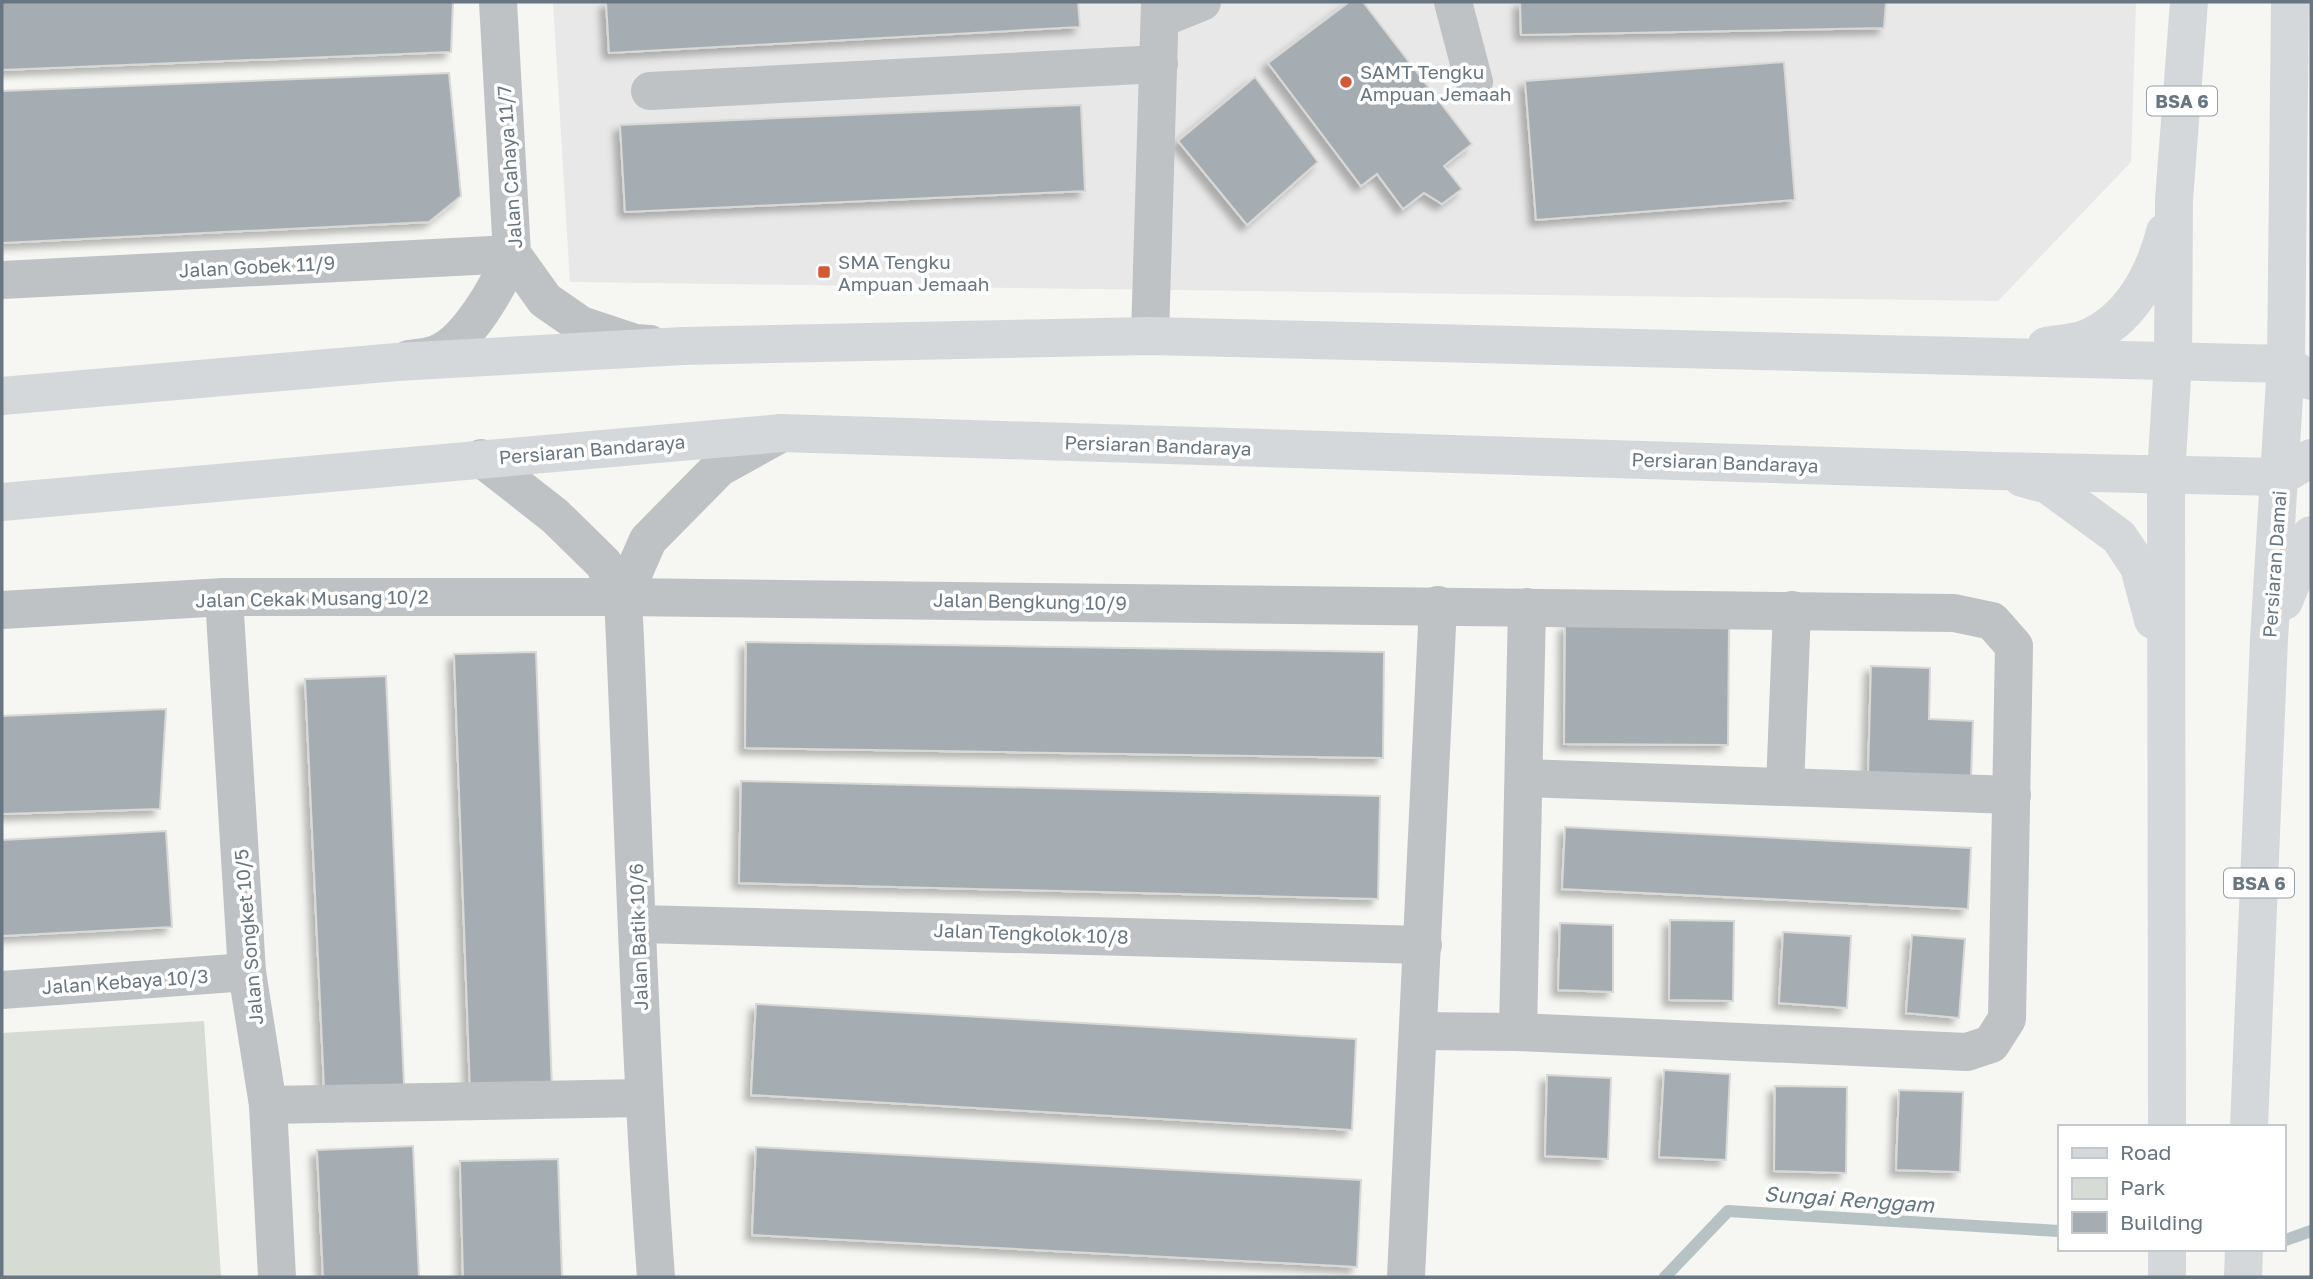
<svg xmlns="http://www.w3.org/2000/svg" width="2313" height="1279" font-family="'Golos Text',sans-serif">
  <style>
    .built { fill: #e7e8e7 }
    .green { fill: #d6dbd3 }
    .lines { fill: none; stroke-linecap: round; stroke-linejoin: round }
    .stream { stroke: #b7c2c5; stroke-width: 12 }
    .building { fill: #a6adb2; stroke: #d8d8d6; stroke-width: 2; filter: url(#shadow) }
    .minor { stroke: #bec2c5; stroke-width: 38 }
    .major { stroke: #d5d8db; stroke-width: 38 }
    .poi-dot { fill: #d35a37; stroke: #fff; stroke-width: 2.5 }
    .labels { text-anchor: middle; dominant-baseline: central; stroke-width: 7; stroke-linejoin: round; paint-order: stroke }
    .shield { fill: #fff; stroke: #959fa7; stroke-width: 2 }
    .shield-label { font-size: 18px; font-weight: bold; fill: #687681 }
    .poi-label { font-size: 19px; fill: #687681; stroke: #fff; text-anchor: start }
    .street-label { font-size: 19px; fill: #687681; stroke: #fff }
    .water-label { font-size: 21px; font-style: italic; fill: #63777e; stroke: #fff }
  </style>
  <defs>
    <filter id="shadow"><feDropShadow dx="-6" dy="6" stdDeviation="3.5" flood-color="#0004"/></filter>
  </defs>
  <rect width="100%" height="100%" fill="#f6f6f3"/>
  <!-- built -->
  <path class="built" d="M553 2H2136L2131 162 1998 301 570 282Z"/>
  <!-- green -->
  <path class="green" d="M204 1021 221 1277H2V1033Z"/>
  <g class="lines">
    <!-- stream -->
    <g class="stream">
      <path d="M2283 1241 2311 1231"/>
      <path d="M1665 1277 1728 1211 2059 1231"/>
    </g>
  </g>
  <!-- building -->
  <g class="building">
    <path d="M2 2H453L451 52 2 70Z"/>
    <path d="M606 2H1078L1080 27 609 53Z"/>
    <path d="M1349 2H1363L1472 144 1444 166 1462 189 1442 204 1424 193 1403 209 1377 174 1361 186 1268 63Z"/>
    <path d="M1520 2H1889H1886L1884 28 1521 35Z"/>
    <path d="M1784 62 1795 200 1536 220 1525 81Z"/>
    <path d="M449 73 461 196 429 222 2 243V91Z"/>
    <path d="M1255 77 1318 162 1247 225 1178 141Z"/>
    <path d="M1081 105 1085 191 625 212 620 125Z"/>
    <path d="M1565 625 1729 627 1728 745 1564 744Z"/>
    <path d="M746 642 1384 652 1383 758 745 748Z"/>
    <path d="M536 652 552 1089 470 1091 454 654Z"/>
    <path d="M1871 666 1930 668 1929 719 1973 721 1971 779 1868 775Z"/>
    <path d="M386 676 404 1085 324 1087 305 679Z"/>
    <path d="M166 709 160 809 2 814V716Z"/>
    <path d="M741 781 1380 796 1378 899 739 883Z"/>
    <path d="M1565 827 1971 848 1968 909 1562 889Z"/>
    <path d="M166 831 172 927 2 936V840Z"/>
    <path d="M1670 920 1734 921 1733 1001 1669 1000Z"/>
    <path d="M1560 923 1613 925V992L1558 990Z"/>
    <path d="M1783 932 1851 936 1847 1008 1779 1003Z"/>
    <path d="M1912 935 1965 939 1959 1018 1906 1013Z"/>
    <path d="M756 1004 1356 1039 1352 1130 751 1095Z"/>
    <path d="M1664 1070 1730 1074 1726 1160 1659 1157Z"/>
    <path d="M1547 1075 1611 1078 1608 1159 1545 1156Z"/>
    <path d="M1775 1086 1847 1087 1846 1173 1774 1171Z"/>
    <path d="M1899 1090 1963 1092 1960 1172 1896 1170Z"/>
    <path d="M413 1146 419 1277H323L317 1150Z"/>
    <path d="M756 1147 1361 1180 1357 1267 752 1235Z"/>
    <path d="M558 1159 562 1277H463L460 1161Z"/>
  </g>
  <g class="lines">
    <!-- minor -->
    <g class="minor">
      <path d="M498 2 512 254 545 300 581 325 635 343 650 344"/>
      <path d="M1453 2 1474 82"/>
      <path d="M1160 19 1202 2"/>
      <path d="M650 91 1159 64"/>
      <path d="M2 280 512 254"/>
      <path d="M1150 336 1160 2"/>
      <path d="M409 359C418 358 428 357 436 354 468 343 500 283 512 254"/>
      <path d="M481 458 555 516 603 563 623 597C634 824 639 1051 656 1277"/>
      <path d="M224 597 247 972 268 1105 277 1277"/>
      <path d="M623 597 648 540 719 468 782 433"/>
      <path d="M2 610 224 597H623L1954 613 1992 621 2014 646 2007 1019 1991 1044 1967 1052 1518 1032 1419 1031"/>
      <path d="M1524 778 2012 795"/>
      <path d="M1785 787 1792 610"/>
      <path d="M639 924 1423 945"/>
      <path d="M2 990 247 972"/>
      <path d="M1518 1032 1527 607"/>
      <path d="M268 1105 643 1098"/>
      <path d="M1406 1277 1438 605"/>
    </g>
    <!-- major -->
    <g class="major">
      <path d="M2046 346C2058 344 2073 343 2085 339 2130 321 2154 275 2165 232"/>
      <path d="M2 396 397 362 683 346 1150 336 2286 364 2311 381"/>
      <path d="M2022 478 2048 485 2119 537 2139 567 2153 620"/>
      <path d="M2 502 782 433 1996 471 2280 477 2311 458"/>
      <path d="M2284 601 2311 535"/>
      <path d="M2167 1127 2166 475 2173 362 2174 200 2189 2"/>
      <path d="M2249 1127 2269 639 2286 364 2290 2"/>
      <path d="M2167 1249V1277"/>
      <path d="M2243 1277 2244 1249"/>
    </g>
  </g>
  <!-- markers -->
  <g class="poi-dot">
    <circle cx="1346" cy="82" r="7"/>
    <rect x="817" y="265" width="14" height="14" rx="3.5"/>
  </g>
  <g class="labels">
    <!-- shield labels -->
    <g class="shield">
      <rect x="2147" y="86.5" width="70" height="29" rx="5"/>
      <rect x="2224" y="868.5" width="70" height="29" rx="5"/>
    </g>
    <g class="shield-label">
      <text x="2182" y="101">BSA 6</text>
      <text x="2259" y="883">BSA 6</text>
    </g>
    <!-- poi labels -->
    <g class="poi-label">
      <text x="1360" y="71">SAMT Tengku<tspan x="1360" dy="22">Ampuan Jemaah</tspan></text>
      <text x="838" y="261">SMA Tengku<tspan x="838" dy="22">Ampuan Jemaah</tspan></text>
    </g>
    <!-- street labels -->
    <g class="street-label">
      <text transform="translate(509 167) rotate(-94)">Jalan Cahaya 11/7</text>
      <text transform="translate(257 266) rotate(-3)">Jalan Gobek 11/9</text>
      <text transform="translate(1158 445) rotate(2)">Persiaran Bandaraya</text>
      <text transform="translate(592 449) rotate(-5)">Persiaran Bandaraya</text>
      <text transform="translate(1725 462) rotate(2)">Persiaran Bandaraya</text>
      <text transform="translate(2274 564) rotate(-86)">Persiaran Damai</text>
      <text transform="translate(312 598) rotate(-1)">Jalan Cekak Musang 10/2</text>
      <text transform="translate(1030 601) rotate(1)">Jalan Bengkung 10/9</text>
      <text transform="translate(1031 933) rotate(2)">Jalan Tengkolok 10/8</text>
      <text transform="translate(248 937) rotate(-95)">Jalan Songket 10/5</text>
      <text transform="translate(638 937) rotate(-92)">Jalan Batik 10/6</text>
      <text transform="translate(125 981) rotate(-4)">Jalan Kebaya 10/3</text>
    </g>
    <!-- water labels -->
    <g class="water-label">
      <text transform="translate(1849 1199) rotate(4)">Sungai Renggam</text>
    </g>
  </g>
  <!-- border -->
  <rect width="2313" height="1279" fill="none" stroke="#687681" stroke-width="7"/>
  <!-- legend -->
  <rect x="2058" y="1125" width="228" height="126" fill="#ffffff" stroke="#c3c8cd" stroke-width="2"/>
  <rect x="2072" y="1148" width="35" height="10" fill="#d5d8db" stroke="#c3c8cd" stroke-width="2"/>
  <text x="2120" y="1160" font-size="21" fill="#687681">Road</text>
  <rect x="2072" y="1178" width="35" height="21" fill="#d6dbd3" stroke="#c3c8cd" stroke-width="2"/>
  <text x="2120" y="1195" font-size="21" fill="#687681">Park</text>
  <rect x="2072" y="1212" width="35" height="21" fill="#a6adb2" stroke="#c3c8cd" stroke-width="2"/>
  <text x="2120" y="1230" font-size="21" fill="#687681">Building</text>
</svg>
